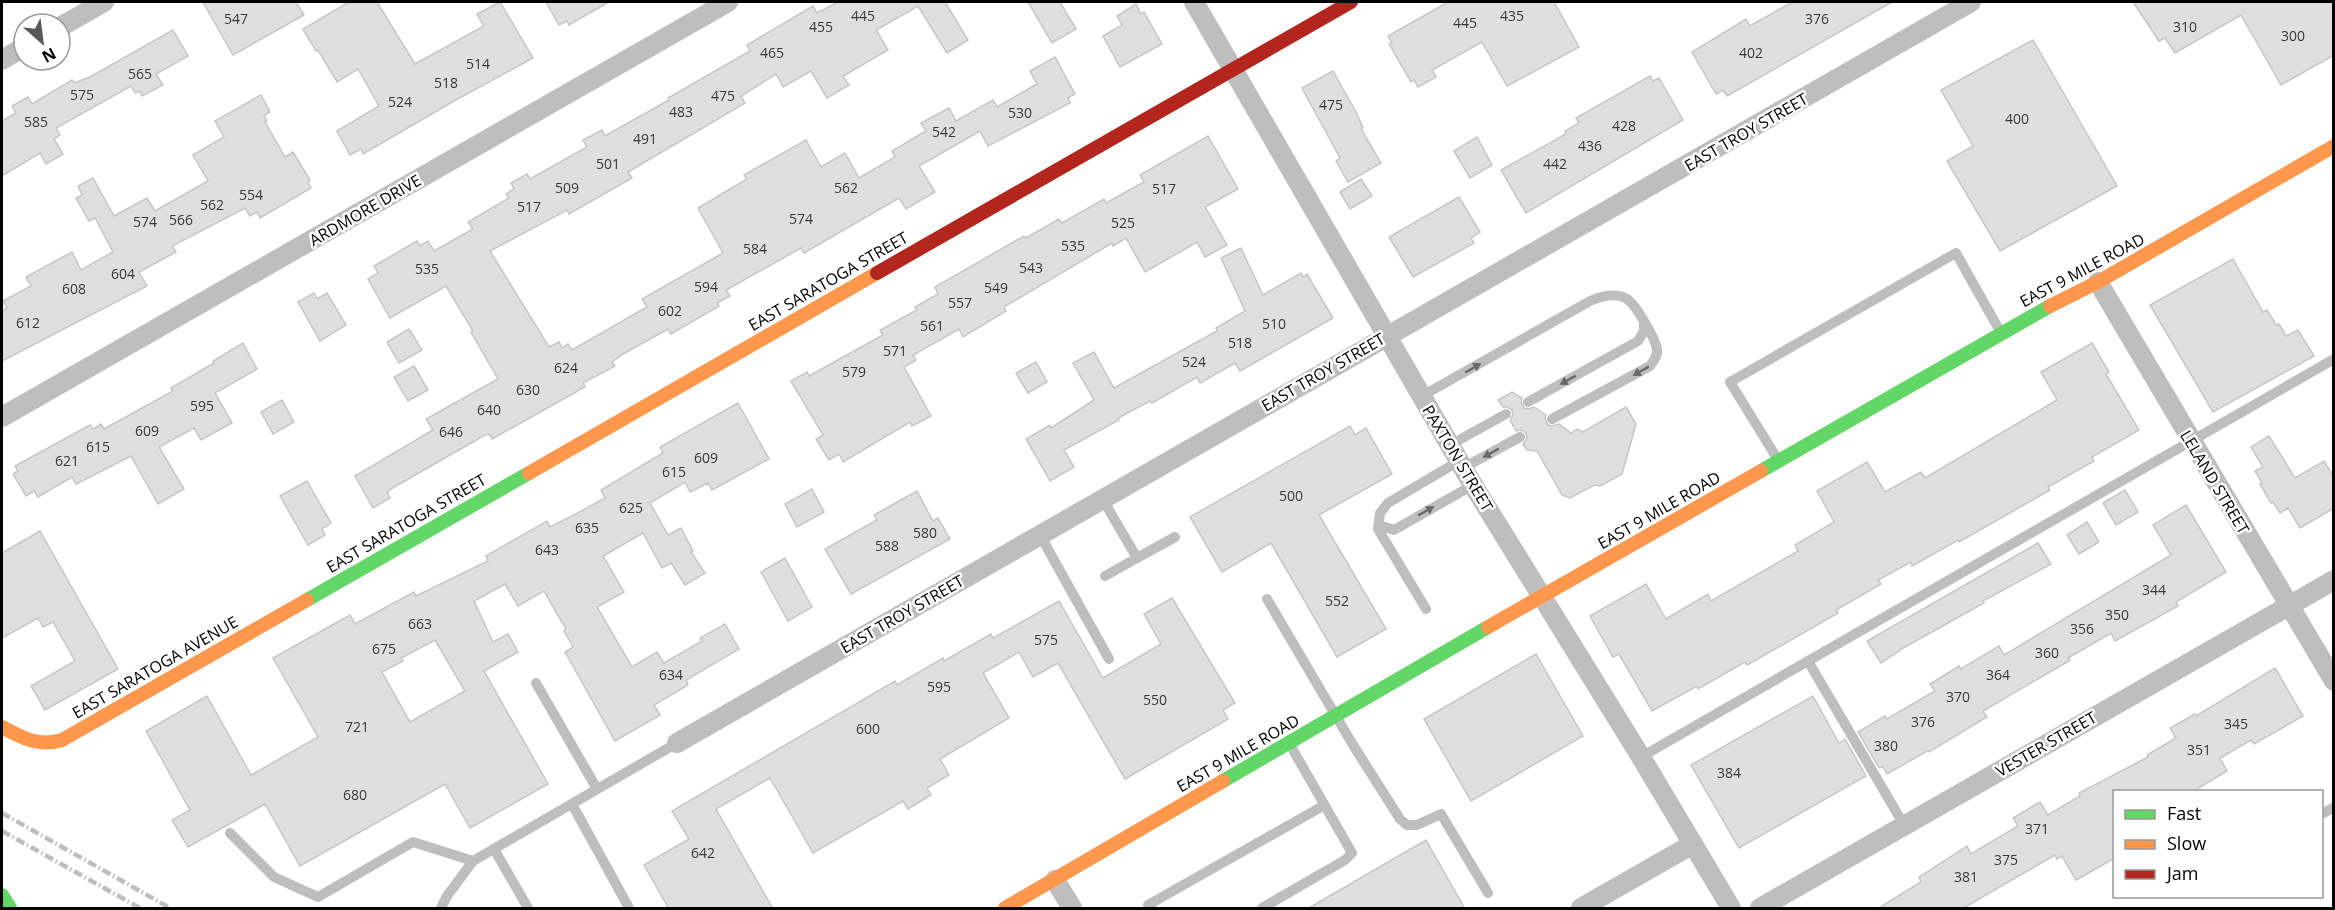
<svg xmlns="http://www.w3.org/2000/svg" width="2335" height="910" font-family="'Open Sans',sans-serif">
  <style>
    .building { fill: #dfdfdf; stroke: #c6c6c6; stroke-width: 1.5; fill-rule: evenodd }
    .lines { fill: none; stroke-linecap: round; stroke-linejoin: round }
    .lane { stroke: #bebebe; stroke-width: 10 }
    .street { stroke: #bebebe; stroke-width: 20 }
    .fast { stroke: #63d668; stroke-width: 14 }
    .slow { stroke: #ff974d; stroke-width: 14 }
    .jam { stroke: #b3261e; stroke-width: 14 }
    .rail { stroke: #bebebe; stroke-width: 4.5; stroke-dasharray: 9 3 1.5 3; stroke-linecap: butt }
    .oneway { fill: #686868 }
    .labels { text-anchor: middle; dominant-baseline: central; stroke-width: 5; stroke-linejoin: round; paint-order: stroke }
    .number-label { font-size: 14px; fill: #383838 }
    .street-label { font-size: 16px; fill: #000; stroke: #fff }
  </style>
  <rect width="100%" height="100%" fill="#fff"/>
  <!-- building -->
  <g class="building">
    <path d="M203 2H296L304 15 233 55Z"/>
    <path d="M349 2H377L415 64 484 26 477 14 500 2 533 58 454 101 363 154 361 149 350 155 337 131 379 106 358 69 337 82 318 50 316 51 303 29Z"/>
    <path d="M546 2H609L569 25 567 21 559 25Z"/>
    <path d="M838 2H945L968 40 947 53 918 6 876 30 888 50 843 76 849 85 827 98 811 71 783 87 776 74 741 96 745 103 628 172 632 178 569 214 567 210 490 251 549 347 559 342 562 348 568 344 572 350 647 307 642 299 723 253 698 208 747 179 744 175 806 140 821 167 845 153 859 178 895 157 892 151 926 131 921 123 949 108 956 121 993 100 997 107 1037 84 1030 71 1055 57 1075 94 1068 98 1070 103 988 146 980 131 919 166 935 192 906 209 899 198 804 253 801 248 726 290 730 296 717 303 719 306 671 334 668 329 623 354 612 362 615 366 583 383 585 387 492 439 489 434 485 435 396 486 387 492 390 498 373 508 355 476 433 430 426 419 498 379 471 332 473 331 446 286 390 318 368 279 378 273 374 266 417 241 420 246 428 241 434 251 473 229 468 222 509 198 506 194 514 189 511 183 527 174 530 179 587 147 583 140 602 130 605 136 669 100 668 98 750 51 747 45 813 6 817 13Z"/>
    <path d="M1028 2H1060L1076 29 1052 43Z"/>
    <path d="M1448 2H1554L1579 47 1507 86 1482 42 1432 70 1436 77 1418 87 1414 80 1411 82 1389 44 1392 43 1388 36Z"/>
    <path d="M1792 2H1892L1727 96 1723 90 1716 94 1692 52 1746 19 1750 26Z"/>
    <path d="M2133 2H2334V55L2281 85 2241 15 2175 53 2165 38 2159 41Z"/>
    <path d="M1136 4 1141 14 1144 12 1162 44 1120 67 1103 36 1122 25 1117 16Z"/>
    <path d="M173 30 188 56 156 74 163 85 142 96 140 91 135 93 131 86 56 128 60 135 54 139 63 154 46 164 40 153 2 176V121L16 113 12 106 28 97 32 104 72 80 74 83 90 77Z"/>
    <path d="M2033 40 2117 186 2000 251 1947 161 1973 146 1941 90Z"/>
    <path d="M1333 71 1356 112 1363 128 1361 129 1381 163 1348 182 1336 161 1340 158 1302 88Z"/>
    <path d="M1650 76 1653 81 1659 78 1683 120 1526 213 1501 170 1566 134 1565 131 1579 123 1576 118Z"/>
    <path d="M261 95 270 112 264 115 267 121 265 122 285 157 293 152 310 180 308 182 311 188 260 218 257 212 250 216 245 208 172 246 176 252 139 272 147 286 2 361V311L7 308 3 301 31 286 26 277 72 252 81 270 113 252 95 218 89 221 76 198 82 195 78 186 93 178 114 216 147 198 155 211 208 181 193 155 224 137 215 121Z"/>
    <path d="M1208 136 1238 189 1205 207 1227 245 1205 257 1197 242 1145 272 1126 238 1113 246 1112 243 1004 307 1006 311 963 337 959 329 913 355 916 360 904 367 931 416 912 426 910 422 843 462 839 454 829 460 816 439 823 435 791 381 807 372 809 376 883 335 880 330 917 310 915 307 938 294 935 287 1024 236 1026 238 1059 219 1062 223 1104 199 1106 203 1144 182 1140 175Z"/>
    <path d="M1477 137 1492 165 1470 178 1454 151Z"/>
    <path d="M1361 179 1372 196 1350 209 1340 192Z"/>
    <path d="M1459 197 1480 232 1471 238 1474 243 1413 277 1389 237Z"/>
    <path d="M1241 248 1263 295 1301 273 1303 277 1307 274 1333 318 1240 371 1235 363 1200 383 1197 377 1152 403 1150 401 1118 418 1119 420 1064 450 1074 467 1050 481 1026 439 1050 425 1051 428 1094 400 1073 363 1094 352 1114 388 1217 331 1216 328 1245 311 1221 258Z"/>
    <path d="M2233 259 2263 312 2267 310 2276 325 2279 324 2286 336 2298 330 2314 356 2213 412 2150 305Z"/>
    <path d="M314 293 317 299 327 293 346 325 320 341 298 302Z"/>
    <path d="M409 329 422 350 399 363 387 342Z"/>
    <path d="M243 343 257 369 215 393 232 423 201 440 194 428 159 447 184 489 158 504 131 456 76 484 72 477 38 497 34 491 26 496 13 474 18 471 15 466 90 425 93 429 101 424 104 429 173 391 171 388 214 363 213 361Z"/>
    <path d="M2092 343 2109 372 2106 374 2139 430 2092 457 2094 461 2048 487 2050 490 1959 542 1958 540 1912 566 1911 562 1878 580 1881 584 1836 610 1838 613 1747 665 1745 662 1698 689 1697 686 1652 711 1619 654 1613 657 1590 616 1646 584 1666 619 1708 594 1711 601 1798 551 1795 545 1834 522 1817 491 1867 462 1885 492 1921 472 1925 478 2057 400 2041 372Z"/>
    <path d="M1036 362 1047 382 1028 393 1016 373Z"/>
    <path d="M414 366 428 390 408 401 394 377Z"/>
    <path d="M1512 392 1522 398 1521 402 1524 408 1528 409 1534 407 1546 415 1545 419 1548 425 1552 426 1559 424 1571 433 1577 429 1583 432 1626 407 1636 424 1622 474 1600 486 1594 485 1570 498 1562 495 1537 451 1527 450 1523 444 1527 438 1526 433 1521 430 1516 431 1510 420 1513 415 1512 410 1507 407H1503L1498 400Z"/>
    <path d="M282 400 294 422 273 434 261 412Z"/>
    <path d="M738 403 769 459 712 490 708 483 690 492 685 482 650 503 668 535 681 528 693 551 691 552 705 573 685 585 671 563 662 568 643 533 603 556 624 592 597 607 632 667 657 652 664 663 702 641 700 638 725 624 739 649 686 680 688 685 654 705 660 715 615 741 565 652 573 647 564 631 566 629 544 591 518 606 505 584 474 601 493 642 508 634 518 652 484 671 548 784 470 828 445 784 300 866 265 804 188 847 172 820 190 810 146 731 207 696 251 775 318 737 273 658 350 615 355 624 414 592 416 596 488 561 486 556 547 521 550 527 576 514 605 498 601 490 663 453 660 447ZM435 640 465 691 410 722 382 672 403 661 401 658Z"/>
    <path d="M1350 426 1355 435 1366 428 1392 474 1319 515 1386 629 1337 657 1271 543 1222 572 1190 517Z"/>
    <path d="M2269 436 2295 478 2324 461 2334 477V508L2300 528 2288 508 2280 513 2273 502 2271 503 2260 484 2262 483 2255 471 2263 467 2251 447Z"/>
    <path d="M307 481 331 523 322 529 325 535 308 545 280 496Z"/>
    <path d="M812 489 824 512 797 527 785 504Z"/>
    <path d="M2125 490 2138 512 2116 525 2103 503Z"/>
    <path d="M917 491 933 521 938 518 950 539 851 594 825 549 877 520 874 515Z"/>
    <path d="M2186 505 2226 572 2176 602 2178 606 2115 641 2111 633 2068 658 2070 660 2067 662 1983 711 1987 717 1929 752 1927 751 1887 774 1883 767 1879 768 1858 732 1885 716 1887 719 1935 691 1930 684 1959 666 1961 669 1999 646 2004 655 2171 555 2153 525Z"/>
    <path d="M2087 522 2099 542 2079 554 2067 535Z"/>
    <path d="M40 531 118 669 45 710 31 686 75 661 53 622 43 627 38 618 2 638V553Z"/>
    <path d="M2038 543 2051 564 1983 601 1984 603 1905 647 1881 663 1867 641Z"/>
    <path d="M785 558 812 607 788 621 761 572Z"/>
    <path d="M1172 598 1235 703 1223 710 1228 719 1125 779 1058 663 1033 677 1019 652 983 673 1009 718 940 759 949 775 927 788 931 795 908 809 903 801 813 853 770 778 716 809 773 909H669L644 865 689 839 672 811 895 681 897 685 943 658 944 661 991 634 993 638 1059 601 1103 678 1161 644 1144 614Z"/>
    <path d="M1536 654 1583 736 1471 801 1424 719Z"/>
    <path d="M2275 668 2303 716 2254 744 2251 740 2220 758 2227 771 2192 792H2115V858L2076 880 2062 856 2057 859 2055 855 1962 909H1877L1921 882 1919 877 1967 846 1971 854 2018 826 2013 818 2040 802 2048 815 2080 796 2079 793 2148 757 2147 755 2176 738 2170 728 2195 714 2196 716Z"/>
    <path d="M1813 696 1839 743 1845 739 1866 776 1739 848 1691 765Z"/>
    <path d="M1426 840 1465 909H1307Z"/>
  </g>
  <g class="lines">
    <!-- lane -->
    <g class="lane">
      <path d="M1422 396 1590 301C1602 296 1616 292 1627 299 1636 305 1655 338 1657 349 1658 356 1654 360 1650 366L1552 419"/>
      <path d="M1528 402 1638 341 1644 331V323"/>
      <path d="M1450 445 1506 414"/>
      <path d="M1778 460 1730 382 1956 253 2001 333"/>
      <path d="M1463 468 1520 437"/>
      <path d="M1102 498 1137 558 1175 537"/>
      <path d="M1379 525 1394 530 1473 485"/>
      <path d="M1040 535 1109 659"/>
      <path d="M1105 576 1137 558"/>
      <path d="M1267 599 1353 745 1400 819 1407 825H1417L1441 814 1488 893"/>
      <path d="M1426 609 1378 529 1380 513 1388 503 1459 461"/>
      <path d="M1808 661 1904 825"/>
      <path d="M536 683 597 789"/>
      <path d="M1641 757 2334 359"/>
      <path d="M572 804 629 908"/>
      <path d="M2322 814 2334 807"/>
      <path d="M230 833 274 877 318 897 413 842 473 861 677 743"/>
      <path d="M494 849 528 908"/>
      <path d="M441 908 447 896 473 861"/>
      <path d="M1151 908 1148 905 1323 806"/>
      <path d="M1262 908 1345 860 1352 853 1289 743"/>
    </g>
    <!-- street -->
    <g class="street">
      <path d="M1194 2 1473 485 1641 757 1731 908"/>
      <path d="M60 27 104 2"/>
      <path d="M2 60 24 47"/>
      <path d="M2098 282 2334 681"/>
      <path d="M2 417 728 2"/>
      <path d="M677 743C1108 496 1541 252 1971 2"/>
      <path d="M1055 880 1072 908"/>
      <path d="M1581 908 1693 844"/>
      <path d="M1760 908 2334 580"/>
    </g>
    <!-- fast -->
    <g class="fast">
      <path d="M1761 471 2050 306"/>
      <path d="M307 600 529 473"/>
      <path d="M1223 781 1488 627"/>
      <path d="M2 895 10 908"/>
    </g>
    <!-- slow -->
    <g class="slow">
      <path d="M2050 306 2098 282 2334 146"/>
      <path d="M529 473 877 273"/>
      <path d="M1488 627 1761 471"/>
      <path d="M2 727C22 738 39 747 62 740L307 600"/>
      <path d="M1005 908 1223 781"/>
    </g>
    <!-- jam -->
    <path class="jam" d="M877 273 1351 2"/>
    <!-- rail -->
    <g class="rail">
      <path d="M2 813 170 908"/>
      <path d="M2 831 140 908"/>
    </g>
  </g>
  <!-- one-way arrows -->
  <defs><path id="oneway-solid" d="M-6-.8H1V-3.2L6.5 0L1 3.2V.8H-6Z" transform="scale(1.5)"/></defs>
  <g class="oneway">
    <use href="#oneway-solid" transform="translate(1473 368) rotate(-30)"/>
    <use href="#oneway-solid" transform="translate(1641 371) rotate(151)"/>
    <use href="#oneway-solid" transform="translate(1568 380) rotate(151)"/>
    <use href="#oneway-solid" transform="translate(1491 453) rotate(151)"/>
    <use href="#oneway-solid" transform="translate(1426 511) rotate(-30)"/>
  </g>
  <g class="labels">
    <!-- number labels -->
    <g class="number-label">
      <text x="863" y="15">445</text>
      <text x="1512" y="15">435</text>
      <text x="236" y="18">547</text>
      <text x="1817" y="18">376</text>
      <text x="1465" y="22">445</text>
      <text x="821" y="26">455</text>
      <text x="2185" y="26">310</text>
      <text x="2293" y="35">300</text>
      <text x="772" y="52">465</text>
      <text x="1751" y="52">402</text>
      <text x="478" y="63">514</text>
      <text x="140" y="73">565</text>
      <text x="446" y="82">518</text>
      <text x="82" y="94">575</text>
      <text x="723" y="95">475</text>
      <text x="400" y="101">524</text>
      <text x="1331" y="104">475</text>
      <text x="681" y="111">483</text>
      <text x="1020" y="112">530</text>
      <text x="2017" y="118">400</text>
      <text x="36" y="121">585</text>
      <text x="1624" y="125">428</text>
      <text x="944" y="131">542</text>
      <text x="645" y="138">491</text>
      <text x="1590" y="145">436</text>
      <text x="608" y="163">501</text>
      <text x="1555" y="163">442</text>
      <text x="567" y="187">509</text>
      <text x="846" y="187">562</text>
      <text x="1164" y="188">517</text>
      <text x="251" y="194">554</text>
      <text x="212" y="204">562</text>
      <text x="529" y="206">517</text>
      <text x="801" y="218">574</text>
      <text x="181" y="219">566</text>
      <text x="145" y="221">574</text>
      <text x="1123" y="222">525</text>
      <text x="1073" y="245">535</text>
      <text x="755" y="248">584</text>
      <text x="1031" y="267">543</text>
      <text x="427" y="268">535</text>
      <text x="123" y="273">604</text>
      <text x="706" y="286">594</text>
      <text x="996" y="287">549</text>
      <text x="74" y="288">608</text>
      <text x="960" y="302">557</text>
      <text x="670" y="310">602</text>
      <text x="28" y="322">612</text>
      <text x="1274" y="323">510</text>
      <text x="932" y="325">561</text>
      <text x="1240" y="342">518</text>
      <text x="895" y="350">571</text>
      <text x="1194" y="361">524</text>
      <text x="566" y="367">624</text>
      <text x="854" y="371">579</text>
      <text x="528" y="389">630</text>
      <text x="202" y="405">595</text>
      <text x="489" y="409">640</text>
      <text x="147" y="430">609</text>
      <text x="451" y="431">646</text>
      <text x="98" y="446">615</text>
      <text x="706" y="457">609</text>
      <text x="67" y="460">621</text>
      <text x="674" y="471">615</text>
      <text x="1291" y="495">500</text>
      <text x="631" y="507">625</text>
      <text x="587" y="527">635</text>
      <text x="925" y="532">580</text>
      <text x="887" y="545">588</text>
      <text x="547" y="549">643</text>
      <text x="2154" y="589">344</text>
      <text x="1337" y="600">552</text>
      <text x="2117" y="614">350</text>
      <text x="420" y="623">663</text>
      <text x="2082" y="628">356</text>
      <text x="1046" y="639">575</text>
      <text x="384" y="648">675</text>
      <text x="2047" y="652">360</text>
      <text x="671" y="674">634</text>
      <text x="1998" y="674">364</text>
      <text x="939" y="686">595</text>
      <text x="1958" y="696">370</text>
      <text x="1155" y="699">550</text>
      <text x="1923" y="721">376</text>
      <text x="2236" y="723">345</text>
      <text x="357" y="726">721</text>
      <text x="868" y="728">600</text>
      <text x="1886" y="745">380</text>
      <text x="2199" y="749">351</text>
      <text x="1729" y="772">384</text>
      <text x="355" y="794">680</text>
      <text x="2037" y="828">371</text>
      <text x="703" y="852">642</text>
      <text x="2006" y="859">375</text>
      <text x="1966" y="876">381</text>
    </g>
    <!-- street labels -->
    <g class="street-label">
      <text transform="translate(1746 132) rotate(-30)">EAST TROY STREET</text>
      <text transform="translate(365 210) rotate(-30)">ARDMORE DRIVE</text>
      <text transform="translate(2082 270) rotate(-28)">EAST 9 MILE ROAD</text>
      <text transform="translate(828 281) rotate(-30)">EAST SARATOGA STREET</text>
      <text transform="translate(1323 372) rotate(-30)">EAST TROY STREET</text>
      <text transform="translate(1458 458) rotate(59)">PAXTON STREET</text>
      <text transform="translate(2215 482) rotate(59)">LELAND STREET</text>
      <text transform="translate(1659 510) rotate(-30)">EAST 9 MILE ROAD</text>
      <text transform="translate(406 523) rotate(-30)">EAST SARATOGA STREET</text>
      <text transform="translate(902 614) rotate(-30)">EAST TROY STREET</text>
      <text transform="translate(155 667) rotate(-30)">EAST SARATOGA AVENUE</text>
      <text transform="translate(2046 744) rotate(-30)">VESTER STREET</text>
      <text transform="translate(1238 753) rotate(-30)">EAST 9 MILE ROAD</text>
    </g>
  </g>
  <!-- border -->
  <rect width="2335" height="910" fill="none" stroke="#000000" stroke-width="6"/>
  <!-- legend -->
  <rect x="2113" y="790" width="210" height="108" fill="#ffffff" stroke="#999999" stroke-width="1.5"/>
  <rect x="2125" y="810" width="30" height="9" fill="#63d668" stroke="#999999" stroke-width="1.5"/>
  <text x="2167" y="820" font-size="18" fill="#000000">Fast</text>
  <rect x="2125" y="840" width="30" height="9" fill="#ff974d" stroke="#999999" stroke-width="1.5"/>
  <text x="2167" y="850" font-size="18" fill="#000000">Slow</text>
  <rect x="2125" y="870" width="30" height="9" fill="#b3261e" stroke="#999999" stroke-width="1.5"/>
  <text x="2167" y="880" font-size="18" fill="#000000">Jam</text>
  <!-- north arrow -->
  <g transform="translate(42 42) rotate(152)"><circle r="28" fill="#ffffff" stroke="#999999" stroke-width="1.5"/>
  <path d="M0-4.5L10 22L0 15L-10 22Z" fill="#595959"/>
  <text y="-9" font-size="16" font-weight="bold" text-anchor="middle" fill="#000000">N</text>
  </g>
</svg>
